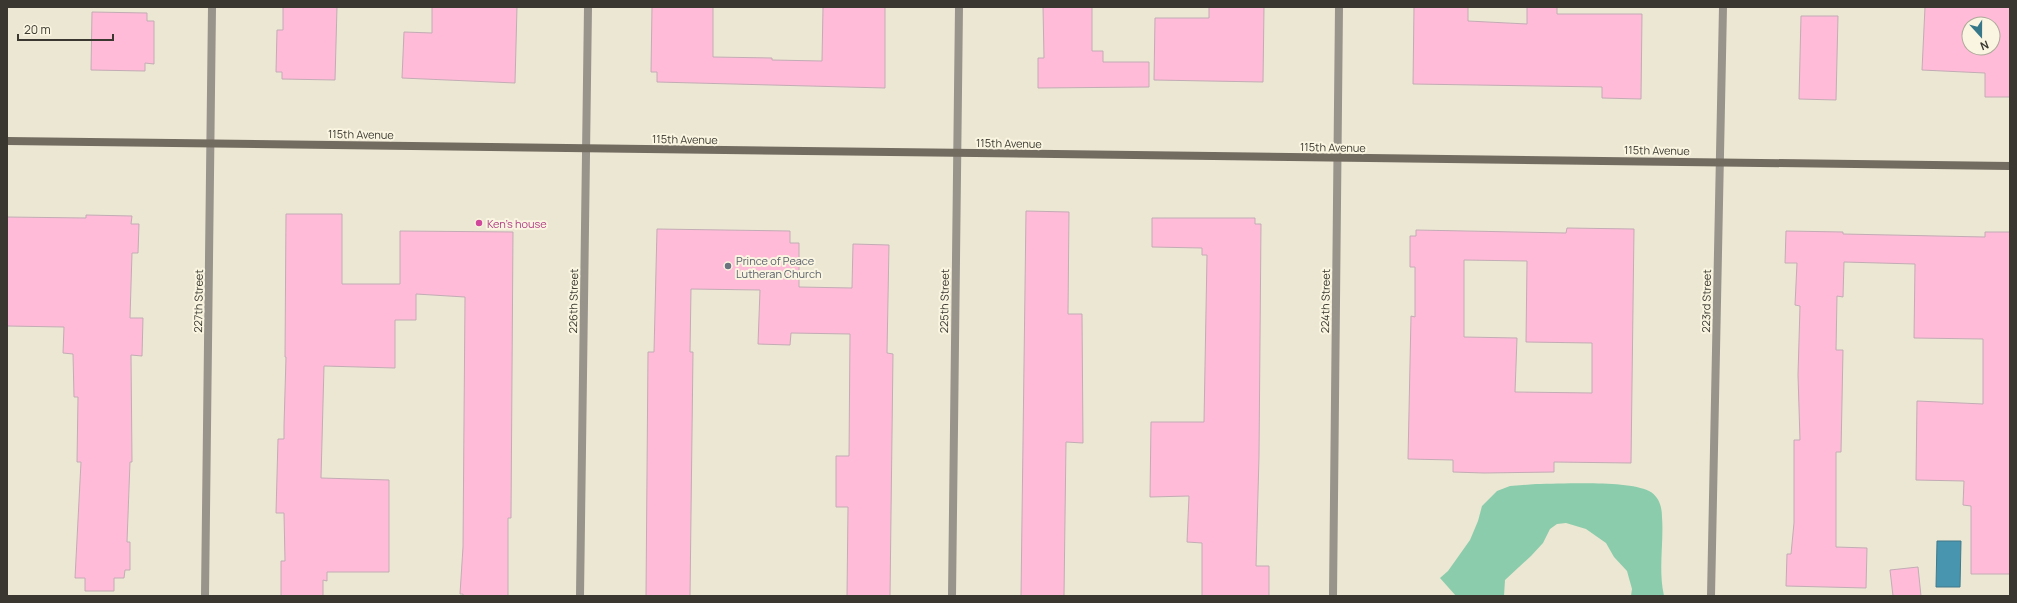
<svg xmlns="http://www.w3.org/2000/svg" width="2017" height="603" font-family="Manrope,sans-serif">
  <style>
    .green { fill: #8bccac }
    .water { fill: #4795af; stroke: #437989 }
    .building { fill: #ffbbd7; stroke: #c3acb5; fill-rule: evenodd }
    .lines { fill: none; stroke-linecap: round; stroke-linejoin: round }
    .street { stroke: #98938b; stroke-width: 8 }
    .secondary { stroke: #726b60; stroke-width: 8 }
    .hotel-dot { fill: #d1479c; stroke: #f9f5e0; stroke-width: 1.5 }
    .worship-dot { fill: #6b7280; stroke: #f9f5e0; stroke-width: 1.5 }
    .labels { text-anchor: middle; dominant-baseline: central; stroke-width: 4; stroke-linejoin: round; paint-order: stroke }
    .street-label { font-size: 11px; fill: #39372f; stroke: #f9f5e0 }
    .hotel-label { font-size: 11px; fill: #b23c85; stroke: #f9f5e0; text-anchor: start }
    .worship-label { font-size: 11px; fill: #5b616d; stroke: #f9f5e0; text-anchor: start }
  </style>
  <rect width="100%" height="100%" fill="#ece7d3"/>
  <!-- green -->
  <path class="green" d="M1536 484C1564 484 1626 480 1649 491 1659 496 1662 507 1662 517 1664 543 1658 569 1664 596H1631L1632 589 1627 571 1614 557 1606 543 1586 529 1566 523 1557 524 1550 529 1543 543 1531 556 1505 580 1504 596H1456L1440 578 1448 571 1470 540 1478 521 1482 506 1497 491 1510 486Z"/>
  <!-- water -->
  <path class="water" d="M1937 541H1961L1960 587H1936Z"/>
  <!-- building -->
  <g class="building">
    <path d="M283 7H337L335 80 282 79V72H276L277 30H283Z"/>
    <path d="M432 7H517L515 83 402 78 404 32 432 33Z"/>
    <path d="M652 7H713V57L772 58V60L822 61 823 7H885V88L657 82V72H651Z"/>
    <path d="M1043 7H1092V51H1103V62H1149V87L1038 88V58H1044Z"/>
    <path d="M1209 7H1264L1263 82 1154 80 1155 18H1209Z"/>
    <path d="M1414 7H1468V21L1527 24V7H1557V14H1642L1641 99 1602 98V87L1413 84Z"/>
    <path d="M1925 7H2010V97H1985V73L1922 70ZM1969 24H1993V48H1969Z"/>
    <path d="M92 12 147 13V21H154V64L145 63V71L91 70Z"/>
    <path d="M1801 16H1838L1836 100 1799 99Z"/>
    <path d="M1026 211 1069 212 1068 314H1082L1083 443 1066 442 1064 596H1021Z"/>
    <path d="M286 214H342V284H400V231L513 232 511 518H508V596H463V594H460L463 547 465 297 416 294V320H395V368L324 366 321 478 389 480V572H327V581L323 580V596H281V561H285L284 513H276L278 439H284V426L286 357H285Z"/>
    <path d="M86 215 132 216 131 224H139L138 253H132L130 318H143L142 356 131 355 132 462H130L127 542H130V570H125L124 578H114V591H85V578H75L81 462H77L78 397H74L73 354 63 353 64 327 7 326V217L86 218Z"/>
    <path d="M1152 218H1255V224H1261L1259 457 1256 566H1269V596H1202V543L1187 542 1189 496 1150 497 1151 422H1204L1207 255H1202V248L1152 247Z"/>
    <path d="M1567 228 1634 229 1631 463 1554 462V472L1484 473 1453 472V460L1408 459 1411 316 1415 317V267H1410V236H1416V230L1566 233ZM1464 260 1527 261 1526 342 1592 343V393L1515 392 1517 338 1464 337Z"/>
    <path d="M657 229 790 231V243H799V287L852 288 853 244 889 245 887 353 893 354 890 596H847L848 507H836V456H849L850 334 791 333 790 345 758 344 760 290 691 289 690 352H693L690 596H646L648 352H654Z"/>
    <path d="M1786 231 1843 232V234L1985 237V232H2010V574H1971V506L1963 505 1964 481 1916 480 1917 401 1983 404V339L1914 338 1915 264 1844 262 1843 297 1837 296 1836 350H1843L1841 452H1836V547L1867 548 1866 588 1786 586 1787 554H1791L1794 523V440H1800L1798 375 1800 306 1795 305 1797 263H1785Z"/>
    <path d="M1918 567 1921 596H1893L1890 570Z"/>
  </g>
  <g class="lines">
    <!-- street -->
    <g class="street">
      <path d="M205 596 212 7"/>
      <path d="M580 596 588 7"/>
      <path d="M952 596 959 7"/>
      <path d="M1333 596 1339 7"/>
      <path d="M1711 596 1723 7"/>
    </g>
    <!-- secondary -->
    <path class="secondary" d="M7 141 2010 166"/>
  </g>
  <!-- markers -->
  <circle class="hotel-dot" cx="479" cy="223" r="4"/>
  <circle class="worship-dot" cx="728" cy="266" r="4"/>
  <g class="labels">
    <!-- street labels -->
    <g class="street-label">
      <text transform="translate(361 134) rotate(1)">115th Avenue</text>
      <text transform="translate(685 139) rotate(1)">115th Avenue</text>
      <text transform="translate(1009 143) rotate(1)">115th Avenue</text>
      <text transform="translate(1333 147) rotate(1)">115th Avenue</text>
      <text transform="translate(1657 150) rotate(1)">115th Avenue</text>
      <text transform="translate(198 301) rotate(-89)">227th Street</text>
      <text transform="translate(573 301) rotate(-89)">226th Street</text>
      <text transform="translate(944 301) rotate(-89)">225th Street</text>
      <text transform="translate(1325 301) rotate(-89)">224th Street</text>
      <text transform="translate(1706 301) rotate(-89)">223rd Street</text>
    </g>
    <!-- hotel labels -->
    <g class="hotel-label">
      <text x="487" y="223">Ken's house</text>
    </g>
    <!-- worship labels -->
    <g class="worship-label">
      <text x="736" y="260">Prince of Peace<tspan x="736" dy="13">Lutheran Church</tspan></text>
    </g>
  </g>
  <!-- border -->
  <rect width="2017" height="603" fill="none" stroke="#39372f" stroke-width="16"/>
  <!-- north arrow -->
  <g transform="translate(1981 36) rotate(159)"><circle r="19" fill="#f9f5e0" stroke="#aca999"/>
  <path d="M0-3L7 15L0 10L-7 15Z" fill="#36778a"/>
  <text y="-6" font-size="11" font-weight="bold" text-anchor="middle" fill="#39372f">N</text>
  </g>
  <!-- scale -->
  <path d="M18 34v6h95v-6" fill="none" stroke="#39372f" stroke-width="2"/>
  <text x="24" y="34" font-size="12" fill="#39372f" stroke="#f9f5e0" stroke-width="3" paint-order="stroke">20 m</text>
</svg>
